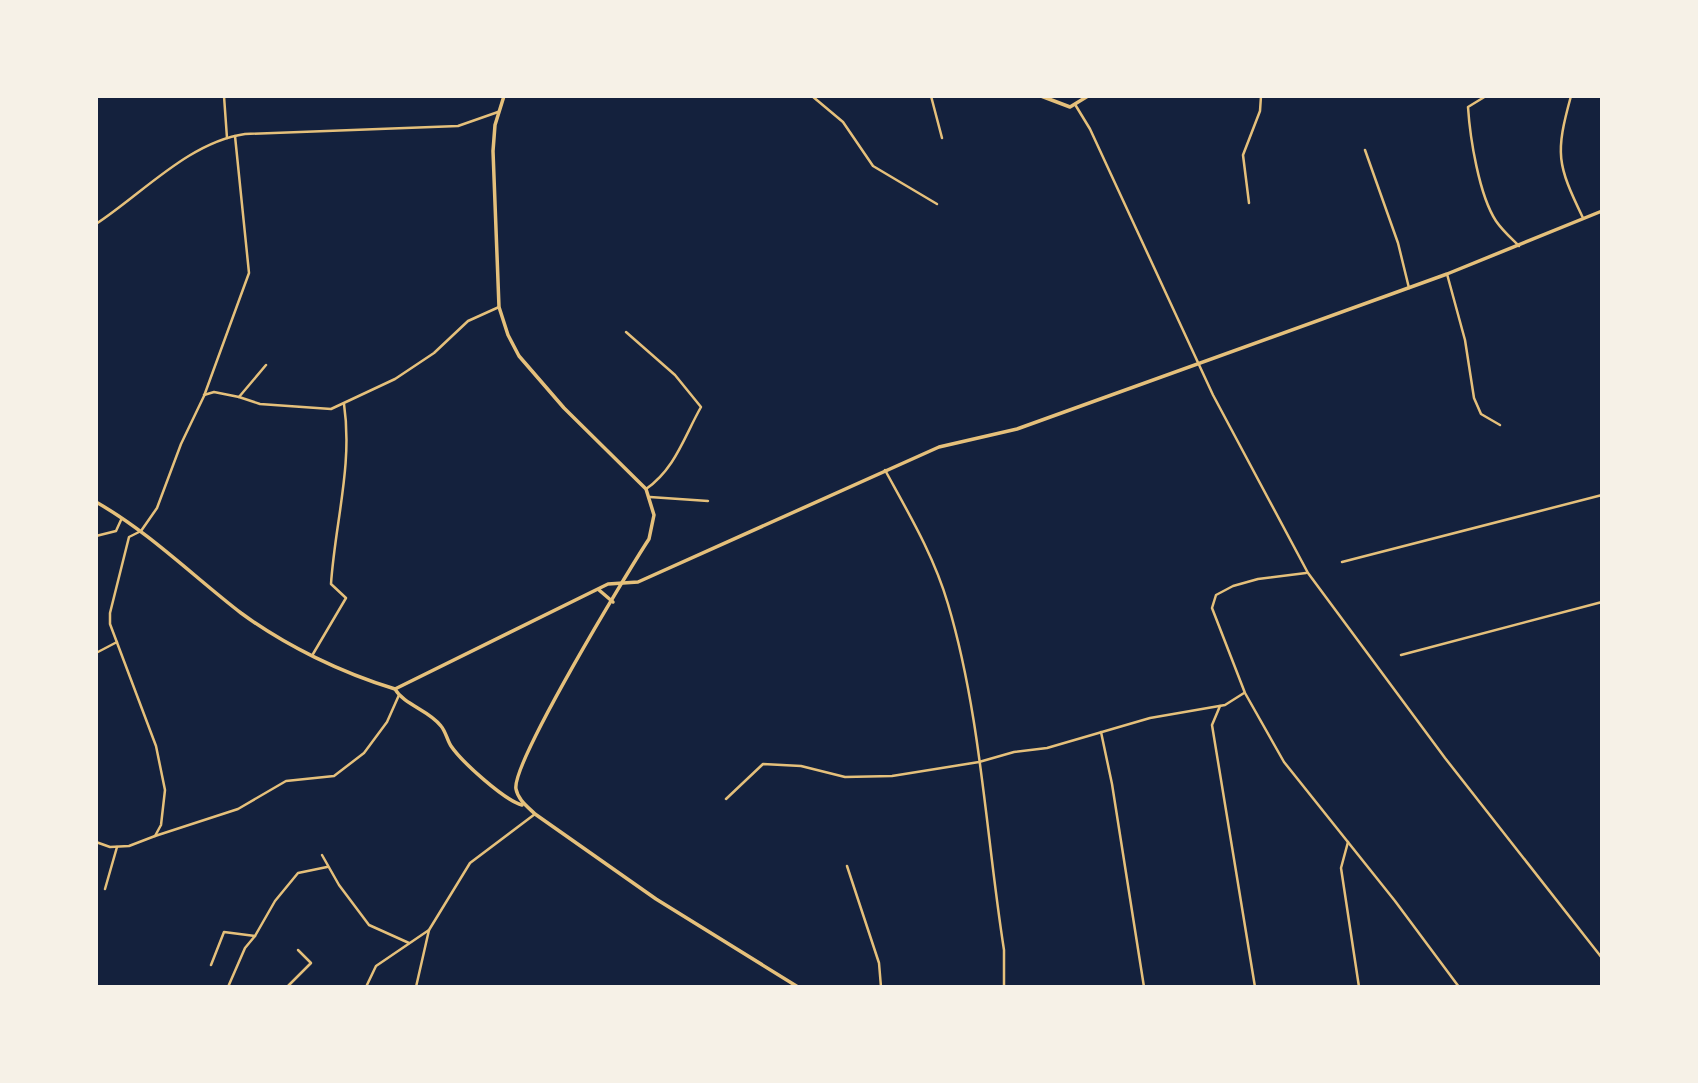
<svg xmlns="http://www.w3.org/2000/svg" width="1698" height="1083" font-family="'Nunito Sans',sans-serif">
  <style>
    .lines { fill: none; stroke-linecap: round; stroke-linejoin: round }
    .minor { stroke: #e5c07b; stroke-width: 2.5 }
    .tertiary { stroke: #e5c07b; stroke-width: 3.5 }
  </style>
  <rect width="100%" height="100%" fill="#14213d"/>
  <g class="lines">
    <!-- minor -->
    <g class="minor">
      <path d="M224 96 227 138"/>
      <path d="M812 96 843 122 873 166 937 204"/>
      <path d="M931 96 942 138"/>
      <path d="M1486 96 1468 107C1470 138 1479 195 1496 221 1502 230 1511 238 1519 246"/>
      <path d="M1571 96C1555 154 1557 164 1583 218"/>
      <path d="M1076 106 1090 129 1213 395 1308 573 1445 758 1602 958"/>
      <path d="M1365 150 1398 243 1409 288"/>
      <path d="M1249 203 1243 155 1260 111 1261 96"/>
      <path d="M96 224C142 194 189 142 245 134L458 126 498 112"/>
      <path d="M1447 274 1465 340 1474 398 1481 414 1500 425"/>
      <path d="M626 332 675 375 701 407C684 437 675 469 646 489"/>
      <path d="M204 395 214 392 239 397 266 365"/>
      <path d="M239 397 260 404 331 409 395 379 434 353 468 321 499 307"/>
      <path d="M885 470C909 514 934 556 948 604 981 715 986 836 1004 950V987"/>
      <path d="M650 497 708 501"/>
      <path d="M96 536 116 531 121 520"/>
      <path d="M1342 562 1602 495"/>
      <path d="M1306 573 1258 579 1233 586 1216 595 1212 608 1245 693 1284 762 1395 901 1459 987"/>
      <path d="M96 653 117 642"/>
      <path d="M313 654 346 598 331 584C335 523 353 465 344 404"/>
      <path d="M1401 655 1602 602"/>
      <path d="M1220 706 1212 725 1255 987"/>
      <path d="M1101 732 1112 784 1144 987"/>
      <path d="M726 799 763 764 801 766 845 777 892 776 979 762 1014 752 1047 748 1150 718 1225 705 1244 693"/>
      <path d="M155 836 238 809 286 781 334 776 364 753 387 722 399 695"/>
      <path d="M96 842 110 847 129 846 155 836 161 825 165 790 156 746 110 624V613L129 537 141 531 157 508 181 444 204 396 249 273 235 136"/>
      <path d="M1348 842 1341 868 1359 987"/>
      <path d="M322 855 339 885 369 925 409 943"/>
      <path d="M847 866 879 963 881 987"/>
      <path d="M105 889 117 847"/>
      <path d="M211 965 224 932 255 936 275 901 298 873 327 867"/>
      <path d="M228 987 245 948 255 936"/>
      <path d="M287 987 311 963 298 950"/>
      <path d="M366 987 376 966 429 930"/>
      <path d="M416 987 429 930 470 863 535 814"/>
    </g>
    <!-- tertiary -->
    <g class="tertiary">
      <path d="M504 96 495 125 493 151 499 307 508 335 519 356 564 408 646 489 654 515 649 539C628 571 511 764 516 789 518 800 528 807 535 814L656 899 798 987"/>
      <path d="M1041 96 1070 107 1088 96"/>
      <path d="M96 502C149 532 193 576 241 613 286 646 342 673 395 689L608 584 638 582 939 447 1017 429 1447 274 1602 211"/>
      <path d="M599 590 613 602"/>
      <path d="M395 689C404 705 429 710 441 726 446 732 447 740 451 746 462 762 504 800 522 805"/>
    </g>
  </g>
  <!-- border -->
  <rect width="1698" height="1083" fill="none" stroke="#f6f1e7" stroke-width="196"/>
</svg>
